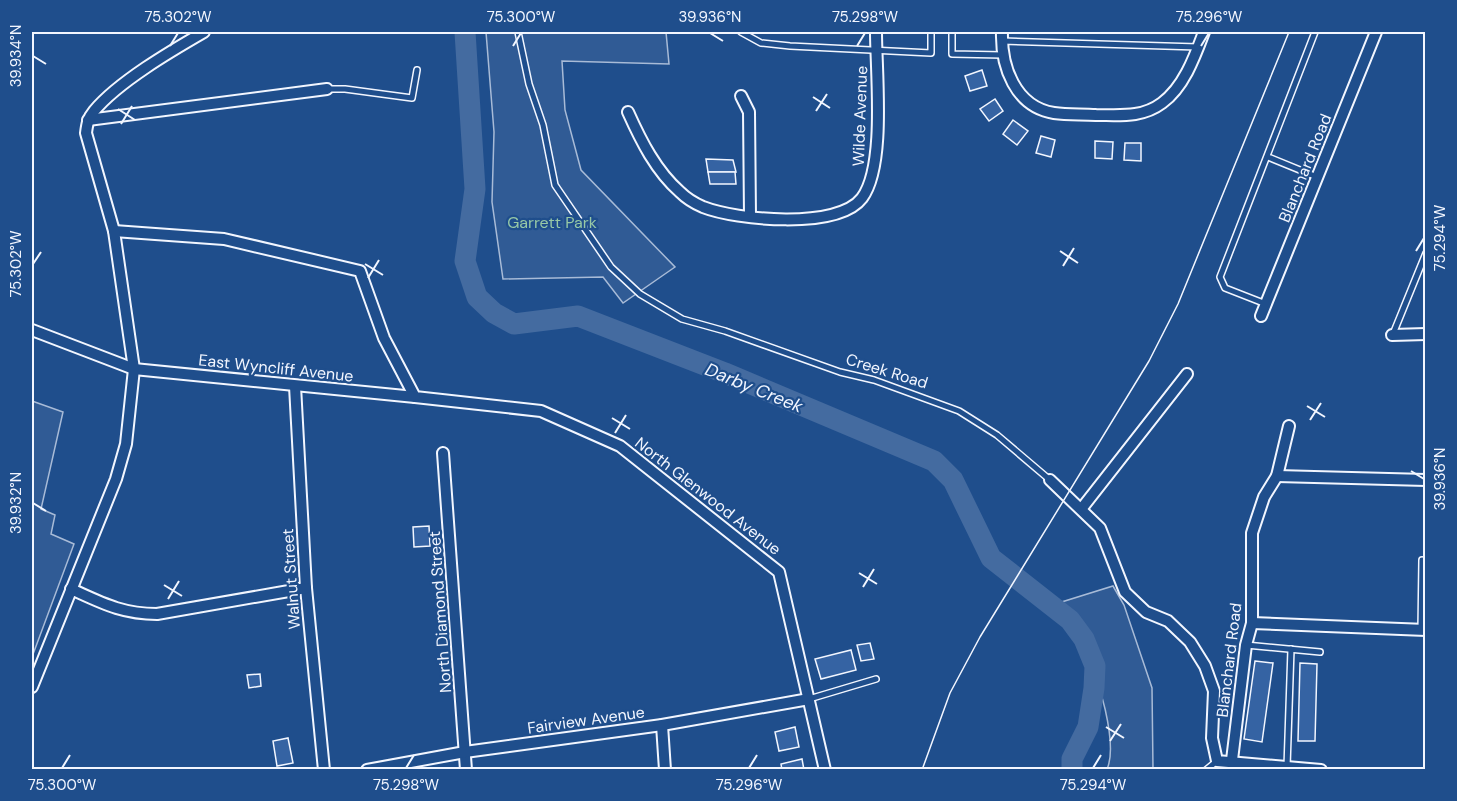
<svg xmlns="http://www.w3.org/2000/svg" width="1457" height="801" font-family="'DM Sans',sans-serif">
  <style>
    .green { fill: #305b95; stroke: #a8bbd7; stroke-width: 1.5 }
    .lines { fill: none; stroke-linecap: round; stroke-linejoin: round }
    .river { stroke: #446ba0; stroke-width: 21 }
    .building { fill: #3563a3; stroke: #f2f6ff; stroke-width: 1.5 }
    .service-casing { stroke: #f2f6ff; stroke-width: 8 }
    .minor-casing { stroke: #f2f6ff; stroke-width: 14 }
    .service { stroke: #1f4e8c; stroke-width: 5 }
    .minor { stroke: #1f4e8c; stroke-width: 10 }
    .tram { stroke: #f2f6ff; stroke-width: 1.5 }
    .ticks { fill: none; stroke: #f2f6ff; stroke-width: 2 }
    .labels { text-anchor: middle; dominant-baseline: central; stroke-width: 4.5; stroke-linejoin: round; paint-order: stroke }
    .street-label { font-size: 16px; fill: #f2f6ff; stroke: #1f4e8c }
    .park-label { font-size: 16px; fill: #97c8a6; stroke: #1f4e8c }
    .water-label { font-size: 18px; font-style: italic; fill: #f2f6ff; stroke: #1f4e8c }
    .neatline { fill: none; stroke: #f2f6ff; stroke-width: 2 }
    .ticks-label { font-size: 15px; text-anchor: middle; fill: #f2f6ff }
  </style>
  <rect width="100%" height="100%" fill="#1f4e8c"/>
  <!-- green -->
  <g class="green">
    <path d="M486 32H666L669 64 562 61 565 110 581 170 675 267 623 303 603 277 503 279 492 202 494 132Z"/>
    <path d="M32 401 63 412 41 509 55 515 51 534 74 544 32 657Z"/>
    <path d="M1113 586 1124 605 1152 688 1153 769H1107C1118 745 1099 674 1084 652 1074 636 1062 622 1052 605Z"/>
  </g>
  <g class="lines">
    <!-- river -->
    <path class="river" d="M465 32 475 189 465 261 477 297 494 313 514 324 578 316 725 373 934 461 953 480 991 558 1070 620 1084 639 1095 666 1094 688 1088 727 1072 759V770"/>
  </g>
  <!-- building -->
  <g class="building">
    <path d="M982 70 987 86 970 91 965 76Z"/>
    <path d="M995 99 1003 111 989 121 980 109Z"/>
    <path d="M1013 120 1028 131 1017 145 1003 134Z"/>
    <path d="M1041 136 1055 140 1051 157 1036 153Z"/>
    <path d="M1095 141 1113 142 1112 159 1095 158Z"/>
    <path d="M1125 143H1141V161L1124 160Z"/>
    <path d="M706 159 733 160 736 172H708Z"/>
    <path d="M708 172H735L736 184H710Z"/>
    <path d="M429 526 430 546 414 547 413 527Z"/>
    <path d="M870 643 874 659 861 661 857 645Z"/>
    <path d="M851 650 856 670 821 679 815 659Z"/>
    <path d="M1255 661 1273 663 1262 742 1244 739Z"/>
    <path d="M1300 663 1317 664 1315 741H1298Z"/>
    <path d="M260 674 261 686 249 688 247 675Z"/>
    <path d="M795 727 799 747 779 751 775 732Z"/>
    <path d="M288 738 293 763 277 766 273 741Z"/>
    <path d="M802 759 804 770H782L781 764Z"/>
  </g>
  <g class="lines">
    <defs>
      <g id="service">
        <path d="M518 32 529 84 543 125 555 185 611 267 640 294 682 319 725 331 840 372 874 380 959 411 997 435 1050 480"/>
        <path d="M741 32 761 43 790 46 931 53V32"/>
        <path d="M952 32V54L1003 55"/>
        <path d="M1002 41 1198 47"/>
        <path d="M327 89H345L412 98 417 70"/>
        <path d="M1268 157 1317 177"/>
        <path d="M1266 304 1225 288 1220 277 1315 32"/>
        <path d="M1393 334 1426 253"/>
        <path d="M1421 630 1422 560"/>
        <path d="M1246 645 1320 652"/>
        <path d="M809 699 876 679"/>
        <path d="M1287 767 1291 649"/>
        <path d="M1206 770 1217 761"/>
      </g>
      <g id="minor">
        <path d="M1002 32C1001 66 1015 107 1054 113 1068 115 1082 114 1096 115 1120 115 1142 118 1162 103 1184 87 1195 56 1204 32"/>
        <path d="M741 96 749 112 750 216"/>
        <path d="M628 112C641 141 656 171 680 192 686 198 696 204 703 207 736 220 838 230 862 198 886 166 876 73 876 32"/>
        <path d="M88 120 327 89"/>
        <path d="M114 231 224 239 360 271 384 338 415 397 541 411 620 446 779 572 825 770"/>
        <path d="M1261 316 1376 32"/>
        <path d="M32 330 134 369 415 397"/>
        <path d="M1392 335 1426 334"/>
        <path d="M295 386 306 588 324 770"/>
        <path d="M443 453 466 770"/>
        <path d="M1277 476 1426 480"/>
        <path d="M1050 480 1100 528 1125 592 1146 612 1168 621 1190 642 1205 666 1214 691 1212 738 1217 761 1321 770"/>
        <path d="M1082 508 1187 374"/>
        <path d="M71 589C102 603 122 614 157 614L306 588"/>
        <path d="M1252 623 1426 630"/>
        <path d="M32 687 116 479 126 444 134 369 114 231 86 133C87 125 88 118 94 111 118 82 171 51 204 32"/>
        <path d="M662 725 665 770"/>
        <path d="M1232 760 1246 645 1252 623V533L1264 497 1277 476 1289 426"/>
        <path d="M367 770 465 752 662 725 809 699"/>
      </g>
    </defs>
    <!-- service casing -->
    <use href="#service" class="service-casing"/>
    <!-- minor casing -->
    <use href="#minor" class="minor-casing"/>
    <!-- service -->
    <use href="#service" class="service"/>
    <!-- minor -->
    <use href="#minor" class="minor"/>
    <!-- tram -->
    <path class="tram" d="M922 770 950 693 980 637 1149 361 1178 304 1289 32"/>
  </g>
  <!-- ticks -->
  <path class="ticks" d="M710 33 723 41M170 46 178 33M513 46 521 33M857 46 865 33M1201 46 1209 33M33 56 46 64M813 97 830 108M118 109 135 120M816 111 827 94M121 124 132 106M1060 251 1078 263M1416 251 1424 238M33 264 41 252M365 264 383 275M1063 266 1074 248M368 278 379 260M1307 406 1325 417M612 418 630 429M1310 420 1321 403M615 433 626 415M1411 471 1424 479M33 503 46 511M859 573 877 584M164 585 182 596M863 587 874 569M168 599 179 581M1106 727 1124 738M1110 741 1121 724M62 768 70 755M406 768 414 755M749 768 757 755M1093 768 1101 755"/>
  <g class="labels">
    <!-- street labels -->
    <g class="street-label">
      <text transform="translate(860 116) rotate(-88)">Wilde Avenue</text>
      <text transform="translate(1305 168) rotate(-68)">Blanchard Road</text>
      <text transform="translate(276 368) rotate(6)">East Wyncliff Avenue</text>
      <text transform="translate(887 371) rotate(17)">Creek Road</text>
      <text transform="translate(708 496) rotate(38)">North Glenwood Avenue</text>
      <text transform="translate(291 579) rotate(-94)">Walnut Street</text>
      <text transform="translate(440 612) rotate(-94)">North Diamond Street</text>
      <text transform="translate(1229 660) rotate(-83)">Blanchard Road</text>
      <text transform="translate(586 720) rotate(-8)">Fairview Avenue</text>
    </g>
    <!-- park labels -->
    <g class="park-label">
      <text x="552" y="222">Garrett Park</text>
    </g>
    <!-- water labels -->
    <g class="water-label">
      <text transform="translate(754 388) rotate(22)">Darby Creek</text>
    </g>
  </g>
  <!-- border -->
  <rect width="1457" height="801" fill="none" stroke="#1f4e8c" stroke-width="66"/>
  <rect x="33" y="33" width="1391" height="735" class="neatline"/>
  <g class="ticks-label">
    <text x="178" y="22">75.302°W</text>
    <text x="521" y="22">75.300°W</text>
    <text x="710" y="22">39.936°N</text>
    <text x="865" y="22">75.298°W</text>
    <text x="1209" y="22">75.296°W</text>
    <text transform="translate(16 56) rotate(-90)" y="5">39.934°N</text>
    <text transform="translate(1440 238) rotate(-90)" y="5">75.294°W</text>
    <text transform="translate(16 264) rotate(-90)" y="5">75.302°W</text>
    <text transform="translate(1440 479) rotate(-90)" y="5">39.936°N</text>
    <text transform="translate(16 503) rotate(-90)" y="5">39.932°N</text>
    <text x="62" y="790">75.300°W</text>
    <text x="406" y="790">75.298°W</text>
    <text x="749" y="790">75.296°W</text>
    <text x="1093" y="790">75.294°W</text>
  </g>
</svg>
